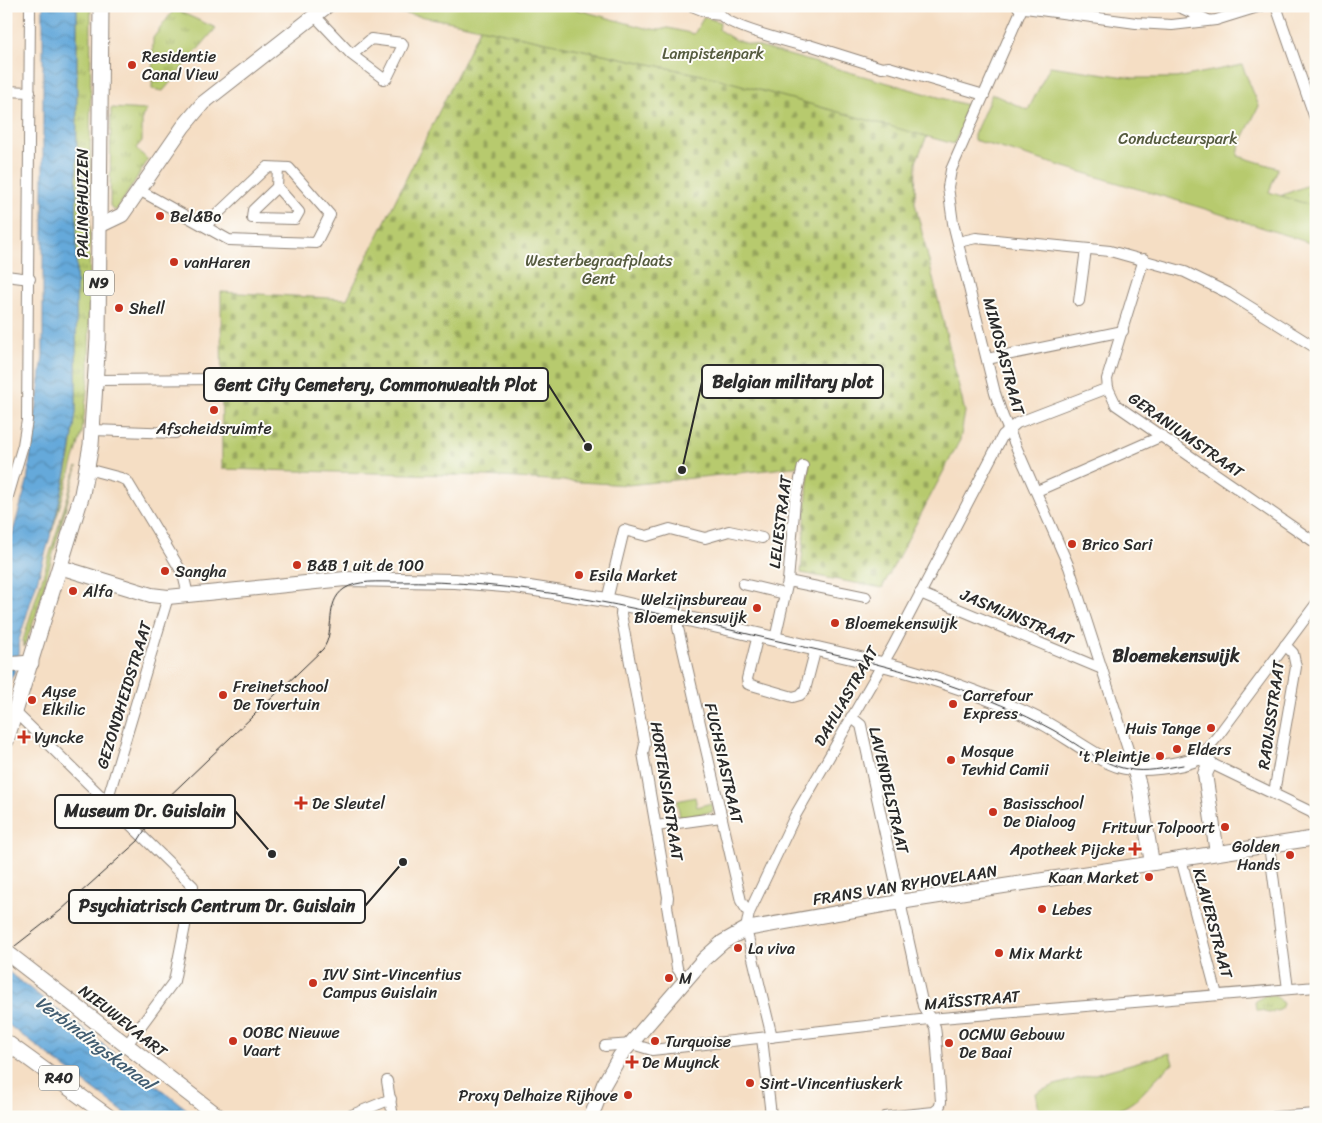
<svg xmlns="http://www.w3.org/2000/svg" width="1322" height="1123" font-family="Sriracha,sans-serif">
  <style>
    .grass { fill: url(#grass-tufts); stroke: #717a4c }
    .cemetery { fill: url(#cemetery-stones); stroke: #717a4c }
    .park { fill: #b7ca6e; stroke: #717a4c }
    .water { fill: url(#water-waves); stroke: #486a82 }
    .lines { fill: none; stroke-linecap: round; stroke-linejoin: round }
    .street-casing { stroke: #908478; stroke-width: 12 }
    .secondary-casing { stroke: #908478; stroke-width: 16 }
    .primary-casing { stroke: #908478; stroke-width: 17 }
    .street { stroke: #fff; stroke-width: 10 }
    .secondary { stroke: #fff; stroke-width: 14 }
    .primary { stroke: #fff; stroke-width: 15 }
    .tram { stroke: #2b2b2b; stroke-width: 1 }
    .poi-dot { fill: #c8321e; stroke: #fdfcf7; stroke-width: 2 }
    .labels { text-anchor: middle; dominant-baseline: central; stroke-width: 4; stroke-linejoin: round; paint-order: stroke }
    .shield { fill: #fdfcf7; stroke: #6a6a68; stroke-width: 1 }
    .shield-label { font-size: 15px; font-weight: bold; fill: #2b2b2b }
    .park-label { font-size: 16px; fill: #555b3f; stroke: #fdfcf7 }
    .poi-label { font-size: 16px; fill: #2b2b2b; stroke: #fdfcf7; text-anchor: start }
    .street-label { font-size: 16px; fill: #2b2b2b; stroke: #fdfcf7 }
    .neighbourhood-label { font-size: 18px; font-weight: bold; fill: #2b2b2b; stroke: #fdfcf7 }
    .water-label { font-size: 18px; font-style: italic; fill: #425d71; stroke: #fdfcf7 }
    .leader { fill: none; stroke: #2b2b2b; stroke-width: 2 }
    .callout-dot { fill: #2b2b2b; stroke: #fdfcf7; stroke-width: 2 }
    .callout { fill: #fdfcf7; stroke: #2b2b2b; stroke-width: 2 }
    .callout-label { font-size: 18px; text-anchor: middle; font-weight: bold; fill: #2b2b2b }
  </style>
  <defs>
    <pattern id="grass-tufts" width="24" height="20" patternUnits="userSpaceOnUse" patternTransform="scale(1.25)"><rect width="24" height="20" fill="#b7ca6e"/><path d="M3 7l-1-3M5 7V3M7 7l1-3M15 17l-1-3M17 17v-4M19 17l1-3" fill="none" stroke="#95a45b"/></pattern>
    <pattern id="cemetery-stones" width="16" height="16" patternUnits="userSpaceOnUse" patternTransform="scale(1.25)"><rect width="16" height="16" fill="#b7ca6e"/><path d="M2 7V4a2 2 0 0 1 4 0v3zM10 15v-3a2 2 0 0 1 4 0v3z" fill="#95a45b"/></pattern>
    <pattern id="water-waves" width="16" height="10" patternUnits="userSpaceOnUse" patternTransform="scale(1.25)"><rect width="16" height="10" fill="#65a9da"/><path d="M0 5q4-4 8 0t8 0" fill="none" stroke="#538ab1"/></pattern>
  </defs>
  <rect width="100%" height="100%" fill="#fdfcf7"/>
  <filter id="ink" filterUnits="userSpaceOnUse"><feTurbulence type="fractalNoise" baseFrequency=".02" numOctaves="2"/><feDisplacementMap in="SourceGraphic" scale="10" xChannelSelector="R" yChannelSelector="G"/><feConvolveMatrix kernelMatrix="1 2 1 2 8 2 1 2 1" color-interpolation-filters="sRGB"/></filter>
  <filter id="wash" filterUnits="userSpaceOnUse"><feTurbulence type="fractalNoise" baseFrequency=".0096" numOctaves="4" result="noise"/><feDisplacementMap in="SourceGraphic" scale="20" xChannelSelector="R" yChannelSelector="G"/><feGaussianBlur stdDeviation="1.12" result="paint"/><feColorMatrix in="noise" values="0 0 0 0 0 0 0 0 0 0 0 0 0 0 0 0 0 1.4 0 .05"/><feComposite in="paint" operator="in"/></filter>
  <g filter="url(#wash)">
    <rect width="100%" height="100%" fill="#f5dec4"/>
    <!-- grass -->
    <g class="grass">
      <path d="M77 6H91L89 375 82 433 52 532 70 458 76 412Z"/>
      <path d="M173 11H178L216 28 163 91 152 89 153 38Z"/>
      <path d="M111 108 147 110 142 117V141L136 148 148 160 116 211 110 206Z"/>
      <path d="M1316 182V207L1280 196Z"/>
      <path d="M77 467 36 615 24 647 23 640Z"/>
      <path d="M1265 995C1273 995 1279 996 1283 1004L1280 1010 1269 1013 1256 1010 1255 1002Z"/>
    </g>
    <!-- cemetery -->
    <path class="cemetery" d="M480 28 716 78 927 136 916 162 915 203 965 412 960 440 882 588 801 573 809 468 803 466 628 485 485 476 222 469 221 292 347 299Z"/>
    <!-- park -->
    <g class="park">
      <path d="M379 6H564L645 28 659 30 668 28 694 34 704 17 720 22 719 30 735 40 970 106 954 144 716 78 447 21 379 9Z"/>
      <path d="M1242 65 1259 106 1240 144 1238 156 1278 168 1269 192 1316 207V245L1202 208 974 140V135L992 94 1028 110 1050 66 1133 78H1176Z"/>
      <path d="M695 797 697 807 711 803 713 812 680 817 677 801Z"/>
      <path d="M1170 1053 1173 1064C1157 1074 1148 1090 1134 1101 1110 1120 1068 1117 1040 1117L1036 1093 1055 1085Z"/>
    </g>
    <!-- water -->
    <g class="water">
      <path d="M43 6H77L76 412C67 490 42 565 19 640 21 655 16 674 6 686V557L27 482 43 356Z"/>
      <path d="M6 970 197 1117H130L6 1023Z"/>
    </g>
  </g>
  <g filter="url(#ink)">
    <g class="lines">
      <defs>
        <g id="street">
          <path d="M692 6 712 14 721 15C728 26 789 42 804 46L809 45 882 68 889 67 984 95"/>
          <path d="M1023 6 951 170 948 187 953 223 995 393 1003 417 1069 567 1134 768"/>
          <path d="M1276 6 1316 121"/>
          <path d="M1018 7 1136 23 1172 25 1216 20 1261 6"/>
          <path d="M1179 7 1208 20"/>
          <path d="M315 16 352 55 371 39 402 43 403 45 387 78 384 79 352 55"/>
          <path d="M6 91 30 92"/>
          <path d="M277 187 299 212 295 219 252 218 253 210 277 187 278 168"/>
          <path d="M139 190 229 240 316 243 330 215 289 168 267 167 211 220 206 227"/>
          <path d="M958 242 976 238 1110 251 1185 272 1228 293 1316 348"/>
          <path d="M1144 259 1107 379 1108 388 1116 405 1316 543"/>
          <path d="M6 276 30 279"/>
          <path d="M1079 301 1086 249"/>
          <path d="M987 359 1123 331"/>
          <path d="M97 380 224 379"/>
          <path d="M93 430 175 433"/>
          <path d="M87 469 121 478 127 481 183 574 188 595"/>
          <path d="M1037 491 1162 436"/>
          <path d="M6 503 23 445 27 420 30 6"/>
          <path d="M788 581 866 597"/>
          <path d="M743 584 785 594"/>
          <path d="M920 593 1102 669"/>
          <path d="M607 600 624 530 647 536 670 529 705 538 729 531 762 538"/>
          <path d="M622 604 621 614 645 744 643 753 668 897 667 906 677 968 686 981"/>
          <path d="M679 617 678 628 741 901 749 913"/>
          <path d="M758 635 747 679 748 684 793 697 800 695 805 690 816 648"/>
          <path d="M775 639 788 581 795 501 803 466"/>
          <path d="M15 712 193 886 174 981 126 1046"/>
          <path d="M851 717 861 725 923 1006 935 1027 936 1035 941 1102 939 1108 934 1112 885 1117"/>
          <path d="M1200 757 1217 737 1316 604"/>
          <path d="M1210 763 1311 812 1316 817"/>
          <path d="M1274 793 1296 667 1293 653 1285 645"/>
          <path d="M107 801 168 597"/>
          <path d="M656 826 721 817"/>
          <path d="M1269 845 1288 989"/>
          <path d="M1181 859 1217 995"/>
          <path d="M772 1037 746 929 749 913 795 816 893 646 1003 435 1017 423 1108 388"/>
          <path d="M762 1038 771 1115"/>
          <path d="M605 1046 632 1044 652 1050 929 1019 1316 987"/>
          <path d="M387 1081 393 1117"/>
          <path d="M347 1117 391 1099"/>
          <path d="M1275 1117 1316 1114"/>
        </g>
        <g id="secondary">
          <path d="M99 226 122 215 183 127 203 103 327 6"/>
          <path d="M60 567 151 595 168 597 345 579 455 581 516 586 607 600 890 666C943 680 995 698 1044 723 1068 736 1096 759 1121 766 1140 771 1182 766 1200 757L1210 763 1205 774 1217 853"/>
          <path d="M1134 768 1139 785 1152 863"/>
          <path d="M591 1117 604 1084 620 1056 704 959 723 942 746 929 900 902 1316 838"/>
        </g>
        <g id="primary">
          <path d="M6 665 31 663"/>
          <path d="M6 741 82 494 91 445 98 339 101 6"/>
          <path d="M6 952 219 1117"/>
          <path d="M6 1042 109 1117"/>
        </g>
      </defs>
      <!-- street casing -->
      <use href="#street" class="street-casing"/>
      <!-- secondary casing -->
      <use href="#secondary" class="secondary-casing"/>
      <!-- primary casing -->
      <use href="#primary" class="primary-casing"/>
      <!-- street -->
      <use href="#street" class="street"/>
      <!-- secondary -->
      <use href="#secondary" class="secondary"/>
      <!-- primary -->
      <use href="#primary" class="primary"/>
      <!-- tram -->
      <path class="tram" d="M6 953 60 911 138 841 161 804 323 649C336 631 324 603 344 589 357 580 379 582 395 582 515 579 631 607 748 634 815 650 883 663 949 685 984 697 1020 712 1053 730 1076 743 1101 764 1127 769 1146 773 1165 768 1183 765"/>
    </g>
  </g>
  <!-- markers -->
  <g class="poi-dot">
    <circle cx="132" cy="65" r="5"/>
    <circle cx="160" cy="216" r="5"/>
    <circle cx="174" cy="262" r="5"/>
    <circle cx="119" cy="308" r="5"/>
    <circle cx="214" cy="410" r="5"/>
    <circle cx="1072" cy="544" r="5"/>
    <circle cx="297" cy="565" r="5"/>
    <circle cx="165" cy="571" r="5"/>
    <circle cx="579" cy="575" r="5"/>
    <circle cx="73" cy="591" r="5"/>
    <circle cx="757" cy="608" r="5"/>
    <circle cx="835" cy="623" r="5"/>
    <circle cx="223" cy="695" r="5"/>
    <circle cx="32" cy="700" r="5"/>
    <circle cx="953" cy="704" r="5"/>
    <circle cx="1211" cy="728" r="5"/>
    <path d="M21.5 729.5h5v5h5v5h-5v5h-5v-5h-5v-5h5z"/>
    <circle cx="1177" cy="749" r="5"/>
    <circle cx="1160" cy="756" r="5"/>
    <circle cx="951" cy="760" r="5"/>
    <path d="M298.5 795.5h5v5h5v5h-5v5h-5v-5h-5v-5h5z"/>
    <circle cx="993" cy="812" r="5"/>
    <circle cx="1225" cy="827" r="5"/>
    <path d="M1132.5 841.5h5v5h5v5h-5v5h-5v-5h-5v-5h5z"/>
    <circle cx="1290" cy="855" r="5"/>
    <circle cx="1149" cy="877" r="5"/>
    <circle cx="1042" cy="909" r="5"/>
    <circle cx="738" cy="948" r="5"/>
    <circle cx="999" cy="953" r="5"/>
    <circle cx="669" cy="978" r="5"/>
    <circle cx="313" cy="983" r="5"/>
    <circle cx="233" cy="1041" r="5"/>
    <circle cx="655" cy="1041" r="5"/>
    <circle cx="949" cy="1043" r="5"/>
    <path d="M629.5 1054.5h5v5h5v5h-5v5h-5v-5h-5v-5h5z"/>
    <circle cx="750" cy="1083" r="5"/>
    <circle cx="628" cy="1095" r="5"/>
  </g>
  <g class="labels">
    <!-- shield labels -->
    <g class="shield">
      <rect x="84" y="270.5" width="30" height="25" rx="4"/>
      <rect x="39" y="1065.5" width="40" height="25" rx="4"/>
    </g>
    <g class="shield-label">
      <text x="99" y="283">N9</text>
      <text x="59" y="1078">R40</text>
    </g>
    <!-- park labels -->
    <g class="park-label">
      <text x="713" y="53">Lampistenpark</text>
      <text x="1178" y="138">Conducteurspark</text>
      <text x="599" y="260">Westerbegraafplaats<tspan x="599" dy="18">Gent</tspan></text>
    </g>
    <!-- poi labels -->
    <g class="poi-label">
      <text x="142" y="56">Residentie<tspan x="142" dy="18">Canal View</tspan></text>
      <text x="170" y="216">Bel&amp;Bo</text>
      <text x="184" y="262">vanHaren</text>
      <text x="129" y="308">Shell</text>
      <text x="214" y="428" text-anchor="middle">Afscheidsruimte</text>
      <text x="1082" y="544">Brico Sari</text>
      <text x="307" y="565">B&amp;B 1 uit de 100</text>
      <text x="175" y="571">Sangha</text>
      <text x="589" y="575">Esila Market</text>
      <text x="83" y="591">Alfa</text>
      <text x="747" y="599" text-anchor="end">Welzijnsbureau<tspan x="747" dy="18">Bloemekenswijk</tspan></text>
      <text x="845" y="623">Bloemekenswijk</text>
      <text x="233" y="686">Freinetschool<tspan x="233" dy="18">De Tovertuin</tspan></text>
      <text x="42" y="691">Ayse<tspan x="42" dy="18">Elkilic</tspan></text>
      <text x="963" y="695">Carrefour<tspan x="963" dy="18">Express</tspan></text>
      <text x="1201" y="728" text-anchor="end">Huis Tange</text>
      <text x="34" y="737">Vyncke</text>
      <text x="1187" y="749">Elders</text>
      <text x="961" y="751">Mosque<tspan x="961" dy="18">Tevhid Camii</tspan></text>
      <text x="1150" y="756" text-anchor="end">'t Pleintje</text>
      <text x="312" y="803">De Sleutel</text>
      <text x="1003" y="803">Basisschool<tspan x="1003" dy="18">De Dialoog</tspan></text>
      <text x="1215" y="827" text-anchor="end">Frituur Tolpoort</text>
      <text x="1280" y="846" text-anchor="end">Golden<tspan x="1280" dy="18">Hands</tspan></text>
      <text x="1125" y="849" text-anchor="end">Apotheek Pijcke</text>
      <text x="1139" y="877" text-anchor="end">Kaan Market</text>
      <text x="1052" y="909">Lebes</text>
      <text x="748" y="948">La viva</text>
      <text x="1009" y="953">Mix Markt</text>
      <text x="323" y="974">IVV Sint-Vincentius<tspan x="323" dy="18">Campus Guislain</tspan></text>
      <text x="679" y="978">M</text>
      <text x="243" y="1032">OOBC Nieuwe<tspan x="243" dy="18">Vaart</tspan></text>
      <text x="959" y="1034">OCMW Gebouw<tspan x="959" dy="18">De Baai</tspan></text>
      <text x="665" y="1041">Turquoise</text>
      <text x="642" y="1062">De Muynck</text>
      <text x="760" y="1083">Sint-Vincentiuskerk</text>
      <text x="618" y="1095" text-anchor="end">Proxy Delhaize Rijhove</text>
    </g>
    <!-- street labels -->
    <g class="street-label">
      <text transform="translate(82 203) rotate(-90)">PALINGHUIZEN</text>
      <text transform="translate(1004 356) rotate(75)">MIMOSASTRAAT</text>
      <text transform="translate(1186 435) rotate(35)">GERANIUMSTRAAT</text>
      <text transform="translate(780 522) rotate(-83)">LELIESTRAAT</text>
      <text transform="translate(1017 617) rotate(23)">JASMIJNSTRAAT</text>
      <text transform="translate(124 695) rotate(-73)">GEZONDHEIDSTRAAT</text>
      <text transform="translate(846 696) rotate(-60)">DAHLIASTRAAT</text>
      <text transform="translate(1271 715) rotate(-82)">RADIJSSTRAAT</text>
      <text transform="translate(724 763) rotate(77)">FUCHSIASTRAAT</text>
      <text transform="translate(889 790) rotate(77)">LAVENDELSTRAAT</text>
      <text transform="translate(667 791) rotate(81)">HORTENSIASTRAAT</text>
      <text transform="translate(905 885) rotate(-9)">FRANS VAN RYHOVELAAN</text>
      <text transform="translate(1213 923) rotate(75)">KLAVERSTRAAT</text>
      <text transform="translate(972 1000) rotate(-5)">MAÏSSTRAAT</text>
      <text transform="translate(123 1021) rotate(38)">NIEUWEVAART</text>
    </g>
    <!-- neighbourhood labels -->
    <g class="neighbourhood-label">
      <text x="1176" y="656">Bloemekenswijk</text>
    </g>
    <!-- water labels -->
    <g class="water-label">
      <text transform="translate(95 1043) rotate(37)">Verbindingskanaal</text>
    </g>
  </g>
  <!-- callouts -->
  <path class="leader" d="M682 470L702 382M588 447L548 384M272 854L235 811M403 862L365 906"/>
  <g class="callout-dot">
    <circle cx="682" cy="470" r="5"/>
    <circle cx="588" cy="447" r="5"/>
    <circle cx="272" cy="854" r="5"/>
    <circle cx="403" cy="862" r="5"/>
  </g>
  <g class="callout">
    <rect x="702" y="365" width="181" height="33" rx="5"/>
    <rect x="204" y="368" width="344" height="33" rx="5"/>
    <rect x="55" y="795" width="180" height="33" rx="5"/>
    <rect x="69" y="890" width="296" height="33" rx="5"/>
  </g>
  <g class="callout-label">
    <text x="793" y="388">Belgian military plot</text>
    <text x="376" y="391">Gent City Cemetery, Commonwealth Plot</text>
    <text x="145" y="817">Museum Dr. Guislain</text>
    <text x="217" y="912">Psychiatrisch Centrum Dr. Guislain</text>
  </g>
  <!-- margin -->
  <rect width="1322" height="1123" fill="none" stroke="#fdfcf7" stroke-width="25"/>
</svg>
